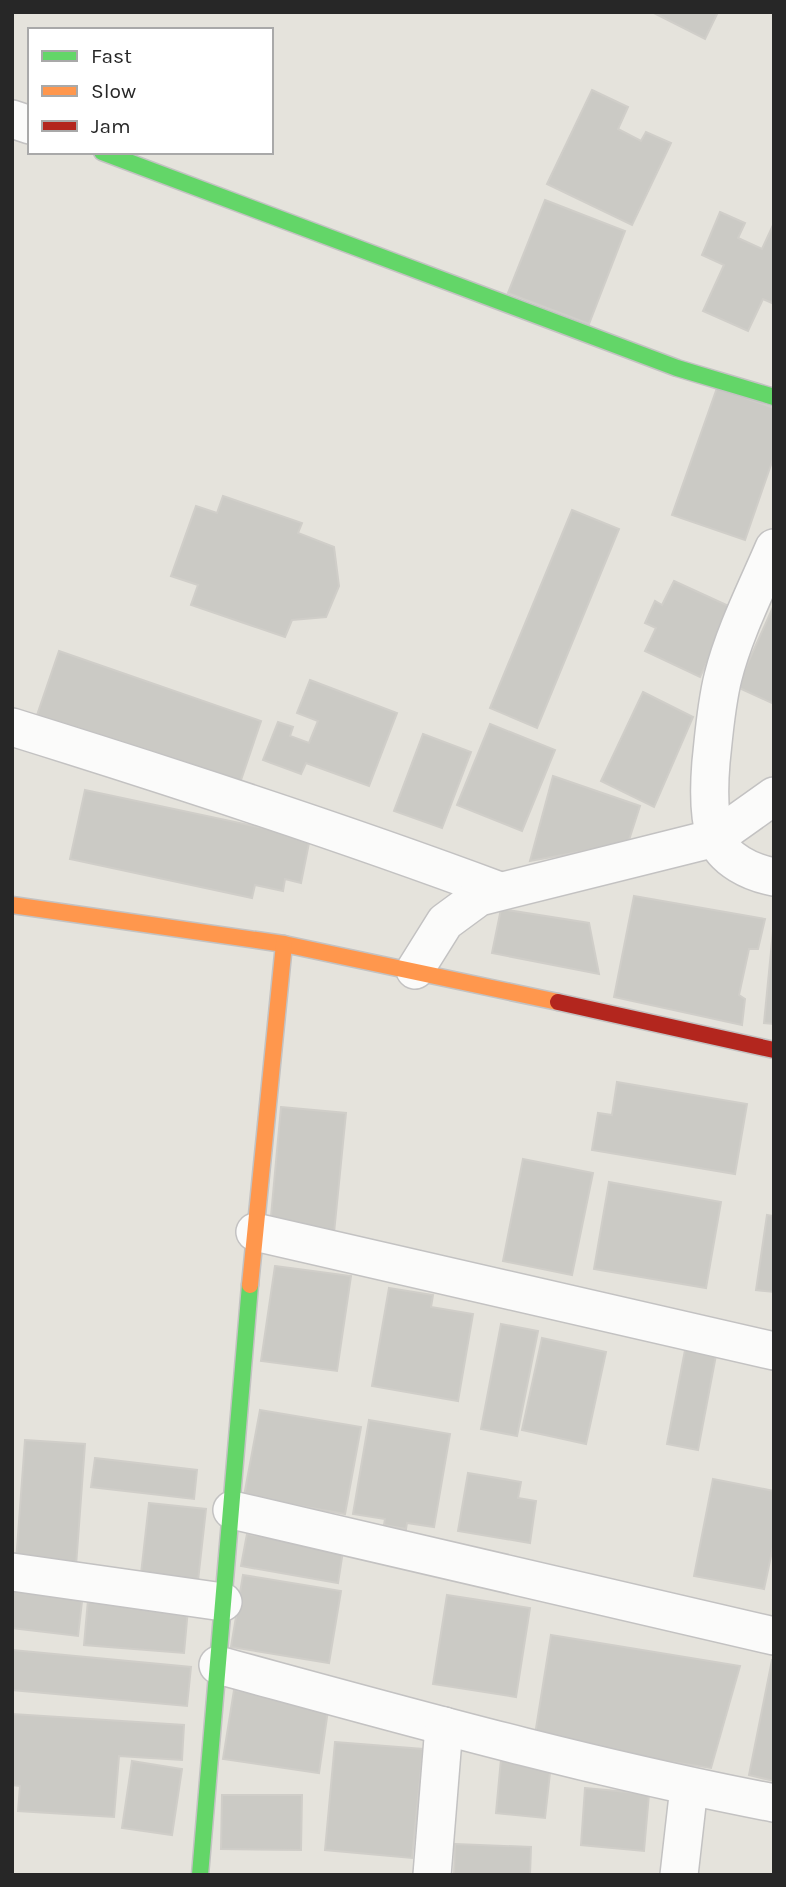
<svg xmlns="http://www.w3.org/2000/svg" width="786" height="1887" font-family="Karla,sans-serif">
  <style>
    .building { fill: #cbcac5; stroke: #d0cec9; stroke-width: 2 }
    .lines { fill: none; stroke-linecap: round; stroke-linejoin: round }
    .street-casing { stroke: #c3c2c2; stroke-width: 40 }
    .fast-casing { stroke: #c3c2c2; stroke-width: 19 }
    .slow-casing { stroke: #c3c2c2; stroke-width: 19 }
    .jam-casing { stroke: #c3c2c2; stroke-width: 19 }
    .street { stroke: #fbfbfa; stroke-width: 37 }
    .fast { stroke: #63d668; stroke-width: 16 }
    .slow { stroke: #ff974d; stroke-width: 16 }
    .jam { stroke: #b3261e; stroke-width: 16 }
  </style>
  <rect width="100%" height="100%" fill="#e5e3dc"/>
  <!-- building -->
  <g class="building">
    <path d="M652 12H718L705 39Z"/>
    <path d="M592 90 628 107 618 129 641 141 646 132 671 143 632 225 547 184Z"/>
    <path d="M545 200 625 231 589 324 508 293Z"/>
    <path d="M720 212 745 223 738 238 762 249 774 223V304L763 299 748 331 703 311 724 265 702 255Z"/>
    <path d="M717 388 774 408V456L745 540 672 515Z"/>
    <path d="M223 496 302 523 298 533 334 547 339 586 326 617 292 620 285 637 191 605 198 585 171 576 196 506 217 513Z"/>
    <path d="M572 510 619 529 537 728 490 708Z"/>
    <path d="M674 581 733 608 700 677 645 651 656 628 645 623 655 601 662 605Z"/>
    <path d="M774 605V704L737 687Z"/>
    <path d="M59 651 261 721 240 783 69 725 66 735 34 724Z"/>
    <path d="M310 680 397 713 369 786 306 763 301 774 263 760 278 722 293 727 290 736 309 743 318 721 297 713Z"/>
    <path d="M643 692 693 717 654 807 601 781Z"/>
    <path d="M490 724 555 750 522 831 457 805Z"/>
    <path d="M423 734 471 752 442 828 394 811Z"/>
    <path d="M553 776 640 806 628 843 530 861Z"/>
    <path d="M85 790 310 838 301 883 285 879 283 891 255 885 252 898 70 859Z"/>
    <path d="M634 896 765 919 758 949H749L739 995 745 999 742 1025 614 997Z"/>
    <path d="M501 909 589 923 599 974 492 953Z"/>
    <path d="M774 921V1024L764 1023Z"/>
    <path d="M617 1082 747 1104 735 1174 592 1150 598 1113 612 1115Z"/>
    <path d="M281 1107 346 1113 334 1233 270 1227Z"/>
    <path d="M523 1159 593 1173 572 1275 503 1261Z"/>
    <path d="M609 1182 721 1202 706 1288 594 1269Z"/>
    <path d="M767 1215 774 1216V1292L756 1290Z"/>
    <path d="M275 1266 351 1276 337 1371 261 1361Z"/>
    <path d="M389 1288 433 1295 431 1307 473 1314 458 1401 372 1386Z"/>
    <path d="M501 1324 538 1331 517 1436 481 1429Z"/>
    <path d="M542 1338 606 1352 586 1444 522 1430Z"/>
    <path d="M686 1345 717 1350 698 1450 667 1444Z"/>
    <path d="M260 1410 361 1427 345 1514 244 1496Z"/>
    <path d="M369 1420 450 1434 434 1527 407 1523 406 1529 384 1525 385 1519 353 1514Z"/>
    <path d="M25 1440 85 1444 76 1566 16 1562Z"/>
    <path d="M95 1458 197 1470 194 1499 91 1487Z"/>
    <path d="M468 1473 521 1482 518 1498 536 1501 530 1543 458 1531Z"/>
    <path d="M713 1479 774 1491V1542L764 1589 694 1576Z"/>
    <path d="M149 1503 206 1509 198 1581 141 1574Z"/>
    <path d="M247 1534 343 1551 338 1583 241 1566Z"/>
    <path d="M243 1575 341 1591 329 1663 231 1647Z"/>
    <path d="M12 1585 83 1593 78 1636 12 1628Z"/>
    <path d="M447 1595 530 1608 516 1697 433 1684Z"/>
    <path d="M88 1600 188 1609 184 1653 84 1645Z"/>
    <path d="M551 1635 740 1666 711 1768 534 1741Z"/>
    <path d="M12 1650 191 1667 187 1706 12 1690Z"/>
    <path d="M772 1660H774V1781L749 1775Z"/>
    <path d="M234 1690 329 1703 319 1773 223 1759Z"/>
    <path d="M12 1714 184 1725 182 1760 119 1756 114 1817 18 1811 20 1786 12 1785Z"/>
    <path d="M335 1742 423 1749 412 1858 325 1850Z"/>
    <path d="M501 1759 551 1764 545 1818 496 1813Z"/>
    <path d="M132 1761 182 1769 172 1835 122 1828Z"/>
    <path d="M585 1788 649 1794 644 1851 581 1845Z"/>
    <path d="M222 1795H302L301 1850 221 1849Z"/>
    <path d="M455 1844 531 1847 530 1875H454Z"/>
  </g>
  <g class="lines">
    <defs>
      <g id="street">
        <path d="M12 119 30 125"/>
        <path d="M774 548C756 590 734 633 723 677 716 705 714 734 711 762 709 786 708 813 715 836 723 860 752 873 774 877"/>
        <path d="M12 727C176 778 339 831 500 891"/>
        <path d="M415 970 445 922 479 897 715 838 774 796"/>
        <path d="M255 1232 774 1351"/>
        <path d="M232 1510 774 1636"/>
        <path d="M12 1572 223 1602"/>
        <path d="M218 1665C402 1715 586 1767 774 1803"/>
        <path d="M432 1875 444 1726"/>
        <path d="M679 1875 689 1787"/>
      </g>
      <g id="fast">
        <path d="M102 152 677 368 774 397"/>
        <path d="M200 1875 250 1285"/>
      </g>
      <g id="slow">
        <path d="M12 905 284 944 558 1002"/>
        <path d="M250 1285 284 944"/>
      </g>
      <path id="jam" d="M558 1002 774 1050"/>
    </defs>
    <!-- street casing -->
    <use href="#street" class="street-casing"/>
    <!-- fast casing -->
    <use href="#fast" class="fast-casing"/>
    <!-- slow casing -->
    <use href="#slow" class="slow-casing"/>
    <!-- jam casing -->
    <use href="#jam" class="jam-casing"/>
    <!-- street -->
    <use href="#street" class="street"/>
    <!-- fast -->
    <use href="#fast" class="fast"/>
    <!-- slow -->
    <use href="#slow" class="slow"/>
    <!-- jam -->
    <use href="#jam" class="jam"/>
  </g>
  <!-- border -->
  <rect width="786" height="1887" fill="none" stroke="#272727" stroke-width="28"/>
  <!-- legend -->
  <rect x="28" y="28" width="245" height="126" fill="#ffffff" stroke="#a9a9a9" stroke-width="2"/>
  <rect x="42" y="51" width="35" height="10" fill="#63d668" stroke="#a9a9a9" stroke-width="2"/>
  <text x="91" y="63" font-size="21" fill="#272727">Fast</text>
  <rect x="42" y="86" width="35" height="10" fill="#ff974d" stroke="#a9a9a9" stroke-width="2"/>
  <text x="91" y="98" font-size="21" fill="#272727">Slow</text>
  <rect x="42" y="121" width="35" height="10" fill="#b3261e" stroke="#a9a9a9" stroke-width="2"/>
  <text x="91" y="133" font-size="21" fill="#272727">Jam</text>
</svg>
